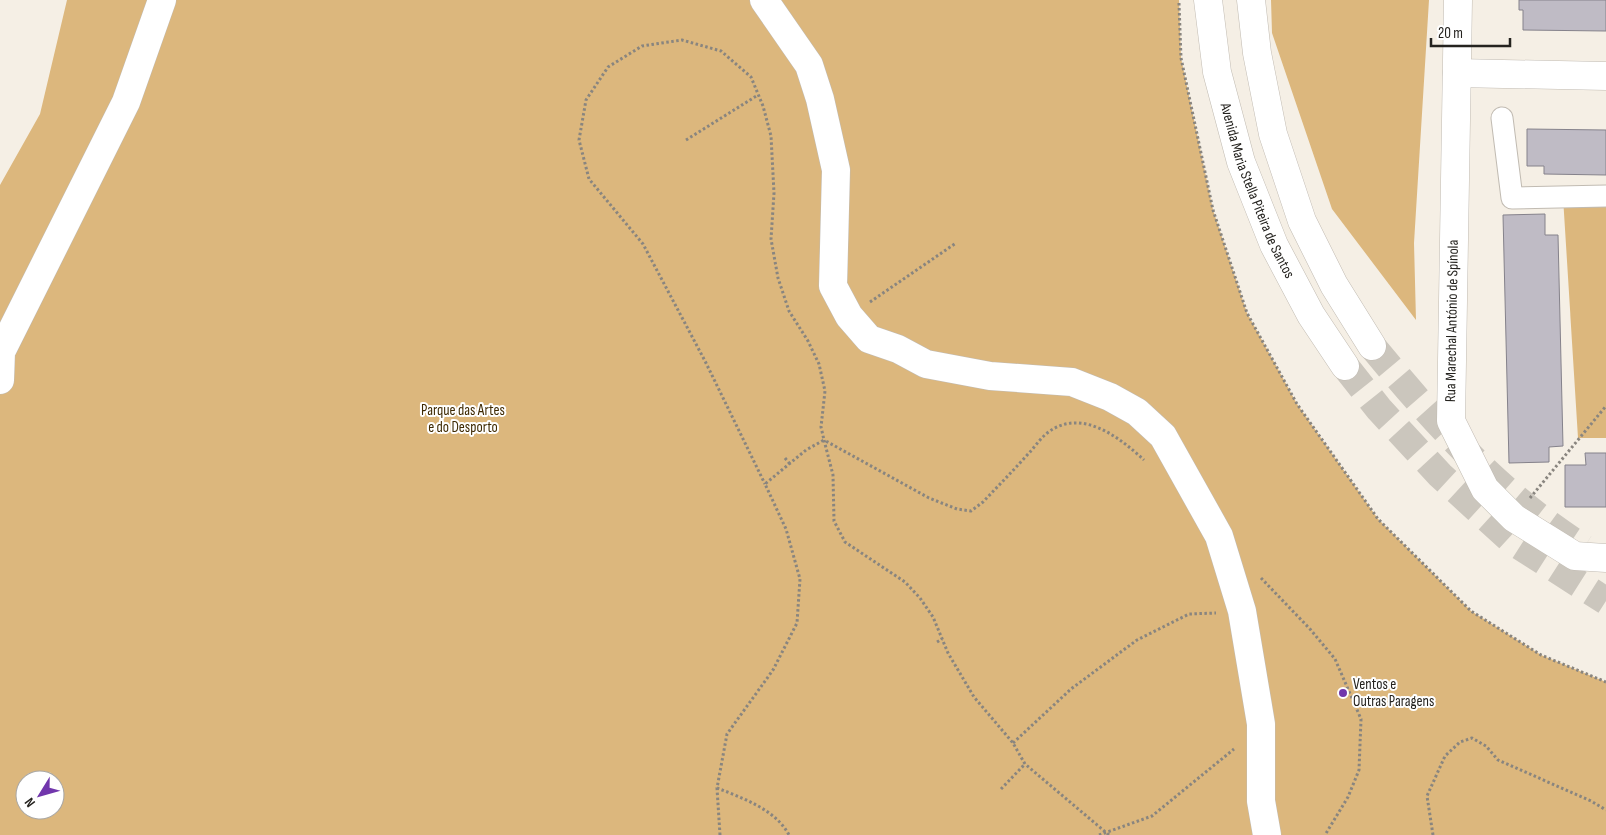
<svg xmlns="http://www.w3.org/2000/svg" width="1606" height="835" font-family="'Sofia Sans Condensed',sans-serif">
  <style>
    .green { fill: #dcb77d; fill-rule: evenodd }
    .building { fill: #bfbbc5; stroke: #85828b }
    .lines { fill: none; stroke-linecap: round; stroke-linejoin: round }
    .secondary-tunnel { stroke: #cbc6bd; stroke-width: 28; stroke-dasharray: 28 14; stroke-linecap: butt }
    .pedestrian-casing { stroke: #c1bbb2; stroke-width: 23 }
    .minor-casing { stroke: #c1bbb2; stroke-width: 29 }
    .secondary-casing { stroke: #c1bbb2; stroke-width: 29 }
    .path { stroke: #89857f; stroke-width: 3; stroke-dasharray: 2.5 2.5; stroke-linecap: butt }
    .pedestrian { stroke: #fff; stroke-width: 21 }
    .minor { stroke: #fff; stroke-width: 28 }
    .secondary { stroke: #fff; stroke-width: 28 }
    .poi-dot { fill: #7136ac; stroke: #fff; stroke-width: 2 }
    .labels { text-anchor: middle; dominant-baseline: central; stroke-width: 4; stroke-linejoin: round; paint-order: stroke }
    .street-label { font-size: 15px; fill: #25231f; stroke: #fff }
    .park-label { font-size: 15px; fill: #3e2902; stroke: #fff }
    .poi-label { font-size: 15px; fill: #25231f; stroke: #fff; text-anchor: start }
  </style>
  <rect width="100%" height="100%" fill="#f5efe5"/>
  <!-- green -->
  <g class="green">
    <path d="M67 0H1179L1181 58 1213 210 1247 313 1297 404 1378 519 1471 611 1541 655 1606 682V835H0V185L40 114ZM25 780H55V810H25Z"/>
    <path d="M1271 0H1429L1414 243 1416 320 1332 209 1272 33Z"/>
    <path d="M1606 196V438H1578L1563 197Z"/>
  </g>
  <!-- building -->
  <g class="building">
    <path d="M1519 0H1606V31L1523 30V10H1519Z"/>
    <path d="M1527 129 1606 130V175L1544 174V166H1527Z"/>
    <path d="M1545 214V235H1558L1563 446 1549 447V462L1509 463 1503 215Z"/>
    <path d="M1585 453H1606V507H1565V465H1586Z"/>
  </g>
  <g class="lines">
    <!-- secondary-tunnel -->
    <g class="secondary-tunnel">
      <path d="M1372 346C1434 421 1500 496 1584 548"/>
      <path d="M1345 366 1379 409 1440 475 1512 541 1606 601"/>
    </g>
    <defs>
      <path id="pedestrian" d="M1502 118 1512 198 1606 196"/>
      <g id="minor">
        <path d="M764 0 809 65 820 99 836 170 833 286 849 316 869 339 898 349 926 364 990 376 1072 382 1110 397 1137 412 1163 436 1219 536 1242 611 1261 724V801L1267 835"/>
        <path d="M1458 0 1451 421 1485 489 1514 518 1575 556 1606 558"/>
        <path d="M1457 73 1606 76"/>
        <path d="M0 380 1 352 126 102 162 0"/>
      </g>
      <g id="secondary">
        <path id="s1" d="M1208 0 1217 72 1241 162 1274 245 1311 315 1345 366"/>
        <path d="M1251 0 1257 53 1273 134 1302 221 1334 285 1372 346"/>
      </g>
    </defs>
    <!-- pedestrian casing -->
    <use href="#pedestrian" class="pedestrian-casing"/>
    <!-- minor casing -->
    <use href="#minor" class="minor-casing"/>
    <!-- secondary casing -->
    <use href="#secondary" class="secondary-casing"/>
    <!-- path -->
    <g class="path">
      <path d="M1179 3 1181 58 1213 210 1247 313 1297 404 1378 519 1471 611 1541 655 1606 682"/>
      <path d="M686 140 758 95"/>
      <path d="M870 302 956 243"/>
      <path d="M785 458 790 464"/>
      <path d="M1530 498 1606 406"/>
      <path d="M1261 578 1310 629 1335 659 1361 719 1359 770 1348 797 1325 835"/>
      <path d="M937 642 942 639"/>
      <path d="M1013 743 1071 689 1137 640 1189 614 1216 613"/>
      <path d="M717 788C743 798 776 810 789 835"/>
      <path d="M1001 789 1025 764"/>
      <path d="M720 835 717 788 727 734 773 670 797 623 800 579 786 529 765 484 806 450 824 440 821 427 825 391 819 364 808 341 789 311 778 278 771 239 774 193 771 136 763 106 751 77 721 51 682 40 642 46 608 67 586 100 579 140 589 179 643 244 705 361 765 484"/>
      <path d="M1099 835 1152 816 1234 749"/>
      <path d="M1109 835 1025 764 1013 743 974 697 948 653 933 617 920 598 905 582 845 542 834 521 833 475 824 440 929 498 957 509 971 511 983 502C998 486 1013 471 1028 454 1034 448 1039 440 1046 434 1080 406 1119 437 1144 460"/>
      <path d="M1433 835 1427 796 1445 756 1460 742 1472 738 1486 746 1498 760 1591 801 1606 810"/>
    </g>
    <!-- pedestrian -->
    <use href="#pedestrian" class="pedestrian"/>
    <!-- minor -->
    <use href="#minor" class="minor"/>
    <!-- secondary -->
    <use href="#secondary" class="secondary"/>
  </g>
  <!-- markers -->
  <circle class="poi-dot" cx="1343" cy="693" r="5"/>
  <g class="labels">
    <!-- street labels -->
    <g class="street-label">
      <text stroke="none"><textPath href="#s1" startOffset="198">Avenida Maria Stella Piteira de Santos</textPath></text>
      <text transform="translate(1452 321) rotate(-89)">Rua Marechal António de Spínola</text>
    </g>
    <!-- park labels -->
    <g class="park-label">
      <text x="463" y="410">Parque das Artes<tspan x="463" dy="17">e do Desporto</tspan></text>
    </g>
    <!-- poi labels -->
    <g class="poi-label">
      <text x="1353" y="684">Ventos e<tspan x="1353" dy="17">Outras Paragens</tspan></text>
    </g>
  </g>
  <!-- north arrow -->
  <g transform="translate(40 795) rotate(233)"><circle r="24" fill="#ffffff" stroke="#a8a7a5"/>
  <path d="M0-4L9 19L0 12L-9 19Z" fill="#7136ac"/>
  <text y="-8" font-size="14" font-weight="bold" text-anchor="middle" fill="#25231f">N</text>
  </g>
  <!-- scale -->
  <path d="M1431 38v8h79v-8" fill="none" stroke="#25231f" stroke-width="2.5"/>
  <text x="1438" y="38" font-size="15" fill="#25231f" stroke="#ffffff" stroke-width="4" paint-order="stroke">20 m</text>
</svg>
